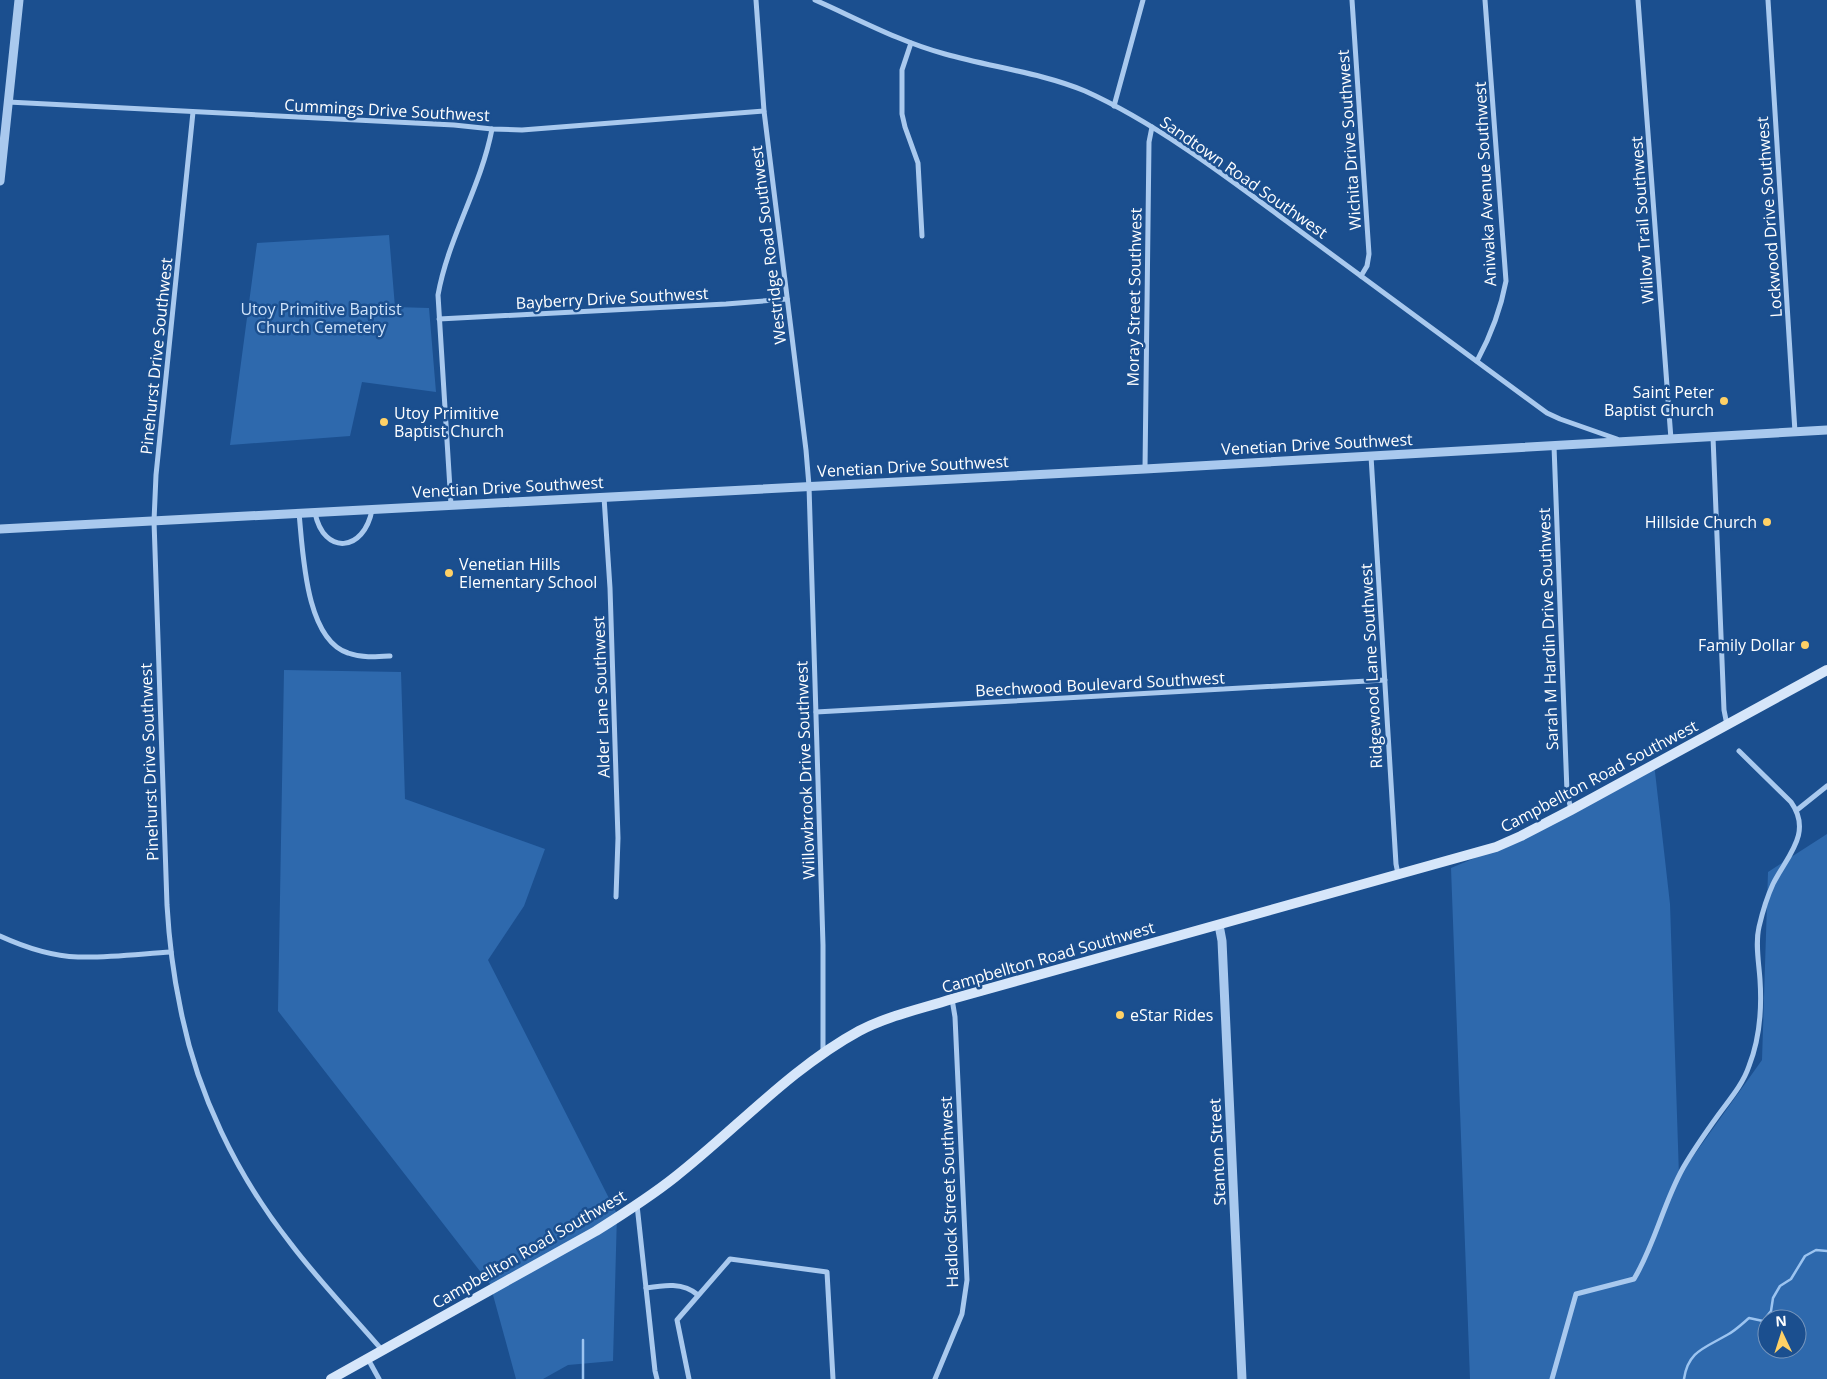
<svg xmlns="http://www.w3.org/2000/svg" width="1827" height="1379" font-family="'Open Sans',sans-serif">
  <style>
    .green { fill: #2e69ad; fill-rule: evenodd }
    .lines { fill: none; stroke-linecap: round; stroke-linejoin: round }
    .stream { stroke: #9cc4f0; stroke-width: 2.5 }
    .minor { stroke: #a9c9ee; stroke-width: 5 }
    .tertiary { stroke: #a9c9ee; stroke-width: 9 }
    .secondary { stroke: #d6e6fa; stroke-width: 10 }
    .poi-dot { fill: #ffd166; stroke: #1b4f8f; stroke-width: 2 }
    .labels { text-anchor: middle; dominant-baseline: central; stroke-width: 5; stroke-linejoin: round; paint-order: stroke }
    .street-label { font-size: 16px; fill: #fff; stroke: #1b4f8f }
    .park-label { font-size: 16px; fill: #cfe3fa; stroke: #1b4f8f }
    .poi-label { font-size: 16px; fill: #fff; stroke: #1b4f8f; text-anchor: end }
  </style>
  <rect width="100%" height="100%" fill="#1b4f8f"/>
  <!-- green -->
  <g class="green">
    <path d="M389 235 395 307 429 308 436 392 362 382 350 436 230 445 257 243Z"/>
    <path d="M284 670 401 672 405 799 545 849 524 906 488 960 617 1214 613 1361 568 1365 543 1379H516L490 1284 278 1011Z"/>
    <path d="M1654 763 1670 904 1679 1176 1762 1060 1768 872 1827 834V1379H1470L1451 868 1515 841ZM1767 1319H1797V1349H1767Z"/>
  </g>
  <g class="lines">
    <!-- stream -->
    <g class="stream">
      <path d="M583 1379V1340"/>
      <path d="M1684 1379C1688 1351 1705 1348 1727 1335 1735 1331 1742 1324 1749 1318L1763 1321 1771 1311 1773 1298 1780 1286 1791 1279 1805 1256 1816 1250 1827 1251"/>
    </g>
    <!-- minor -->
    <g class="minor">
      <path d="M756 0 764 111 806 450 809 486 823 945V1052"/>
      <path d="M815 0C858 19 900 42 945 54 991 67 1042 73 1085 91 1156 123 1227 177 1289 223 1375 286 1461 349 1547 413L1560 419 1617 439"/>
      <path d="M1352 0 1369 254 1367 266 1361 276"/>
      <path d="M1638 0 1671 439"/>
      <path d="M1768 0 1795 432"/>
      <path d="M911 43 902 70V114L905 127 918 163 922 236"/>
      <path d="M8 102 454 125 492 129 522 130 764 111"/>
      <path d="M1114 106 1143 0"/>
      <path d="M193 112 156 475 154 521 167 905C169 939 173 973 180 1006 196 1092 237 1176 291 1244 319 1281 352 1315 382 1350"/>
      <path d="M439 319 726 304 787 299"/>
      <path d="M1477 361C1490 337 1501 308 1506 281L1485 0"/>
      <path d="M1713 437 1724 710 1727 725"/>
      <path d="M1554 446 1567 792 1571 810"/>
      <path d="M1371 456 1396 864 1398 874"/>
      <path d="M1145 469 1149 142 1152 127"/>
      <path d="M604 497 610 588 618 838 616 897"/>
      <path d="M451 505 438 295C448 238 481 187 492 129"/>
      <path d="M299 513C303 551 305 639 348 653 362 658 375 657 390 656"/>
      <path d="M315 513C324 556 364 552 372 510"/>
      <path d="M816 712 1385 680"/>
      <path d="M1797 810 1827 786"/>
      <path d="M0 936C24 947 51 956 78 957 108 958 140 954 171 952"/>
      <path d="M637 1205 655 1371 657 1379"/>
      <path d="M646 1288C664 1285 683 1282 698 1295"/>
      <path d="M368 1359 379 1379"/>
      <path d="M689 1379 677 1320 730 1259 827 1272 833 1379"/>
      <path d="M935 1379 962 1314 967 1280 955 1017 952 999"/>
      <path d="M1552 1379 1576 1294 1634 1279C1655 1244 1663 1204 1683 1168 1694 1149 1706 1132 1719 1114 1730 1099 1743 1084 1749 1066 1760 1038 1762 1010 1760 980 1759 963 1755 944 1759 927 1762 914 1767 897 1773 884 1787 856 1813 833 1791 802L1739 751"/>
    </g>
    <!-- tertiary -->
    <g class="tertiary">
      <path d="M0 181 19 0"/>
      <path d="M0 529 1145 469 1827 430"/>
      <path d="M1219 925 1222 941 1242 1379"/>
    </g>
    <!-- secondary -->
    <path class="secondary" d="M331 1379 596 1231C623 1214 650 1197 675 1177 735 1130 791 1068 859 1031 887 1016 921 1009 952 999L1496 847 1521 836 1571 810 1827 670"/>
  </g>
  <!-- markers -->
  <g class="poi-dot">
    <circle cx="1724" cy="401" r="5"/>
    <circle cx="384" cy="422" r="5"/>
    <circle cx="1767" cy="522" r="5"/>
    <circle cx="449" cy="573" r="5"/>
    <circle cx="1805" cy="645" r="5"/>
    <circle cx="1120" cy="1015" r="5"/>
  </g>
  <g class="labels">
    <!-- street labels -->
    <g class="street-label">
      <text transform="translate(387 110) rotate(3)">Cummings Drive Southwest</text>
      <text transform="translate(1349 140) rotate(-94)">Wichita Drive Southwest</text>
      <text transform="translate(1244 177) rotate(35)">Sandtown Road Southwest</text>
      <text transform="translate(1485 184) rotate(-93)">Aniwaka Avenue Southwest</text>
      <text transform="translate(1769 217) rotate(-94)">Lockwood Drive Southwest</text>
      <text transform="translate(1642 220) rotate(-94)">Willow Trail Southwest</text>
      <text transform="translate(768 245) rotate(-97)">Westridge Road Southwest</text>
      <text transform="translate(1134 297) rotate(-89)">Moray Street Southwest</text>
      <text transform="translate(612 298) rotate(-3)">Bayberry Drive Southwest</text>
      <text transform="translate(156 356) rotate(-84)">Pinehurst Drive Southwest</text>
      <text transform="translate(1317 444) rotate(-3)">Venetian Drive Southwest</text>
      <text transform="translate(913 466) rotate(-3)">Venetian Drive Southwest</text>
      <text transform="translate(508 487) rotate(-3)">Venetian Drive Southwest</text>
      <text transform="translate(1548 629) rotate(-92)">Sarah M Hardin Drive Southwest</text>
      <text transform="translate(1371 666) rotate(-93)">Ridgewood Lane Southwest</text>
      <text transform="translate(1100 684) rotate(-3)">Beechwood Boulevard Southwest</text>
      <text transform="translate(601 697) rotate(-92)">Alder Lane Southwest</text>
      <text transform="translate(149 762) rotate(-92)">Pinehurst Drive Southwest</text>
      <text transform="translate(805 770) rotate(-92)">Willowbrook Drive Southwest</text>
      <text transform="translate(1599 776) rotate(-28)">Campbellton Road Southwest</text>
      <text transform="translate(1048 957) rotate(-16)">Campbellton Road Southwest</text>
      <text transform="translate(1217 1152) rotate(-93)">Stanton Street</text>
      <text transform="translate(949 1192) rotate(-92)">Hadlock Street Southwest</text>
      <text transform="translate(529 1249) rotate(-30)">Campbellton Road Southwest</text>
    </g>
    <!-- park labels -->
    <g class="park-label">
      <text x="321" y="309">Utoy Primitive Baptist<tspan x="321" dy="18">Church Cemetery</tspan></text>
    </g>
    <!-- poi labels -->
    <g class="poi-label">
      <text x="1714" y="392">Saint Peter<tspan x="1714" dy="18">Baptist Church</tspan></text>
      <text x="394" y="413" text-anchor="start">Utoy Primitive<tspan x="394" dy="18">Baptist Church</tspan></text>
      <text x="1757" y="522">Hillside Church</text>
      <text x="459" y="564" text-anchor="start">Venetian Hills<tspan x="459" dy="18">Elementary School</tspan></text>
      <text x="1795" y="645">Family Dollar</text>
      <text x="1130" y="1015" text-anchor="start">eStar Rides</text>
    </g>
  </g>
  <!-- north arrow -->
  <g transform="translate(1782 1334) rotate(356)"><circle r="24" fill="#1b4f8f" stroke="#7695bc"/>
  <path d="M0-4L9 19L0 12L-9 19Z" fill="#ffd166"/>
  <text y="-8" font-size="14" font-weight="bold" text-anchor="middle" fill="#ffffff">N</text>
  </g>
</svg>
